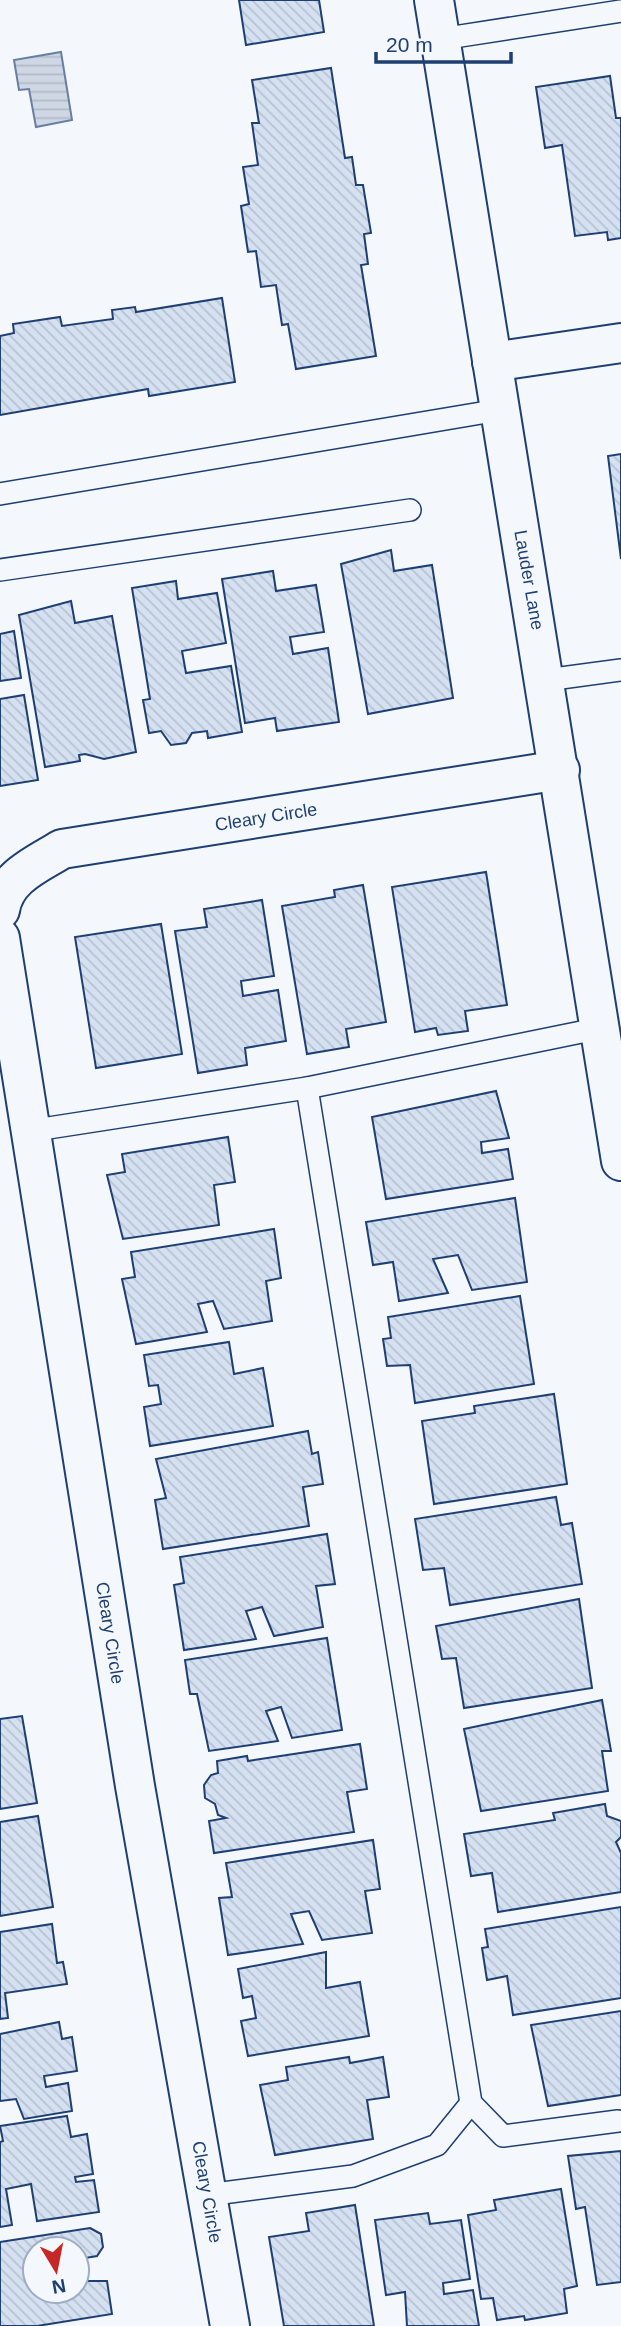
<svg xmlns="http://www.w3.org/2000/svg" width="621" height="2326" font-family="Arial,sans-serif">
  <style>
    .water { fill: url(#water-rules); stroke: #687fa3; stroke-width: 2 }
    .building { fill: url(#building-back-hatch); stroke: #1d3f73; stroke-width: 2; fill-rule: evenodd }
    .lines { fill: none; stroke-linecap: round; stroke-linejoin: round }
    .lane-casing { stroke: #1d3f73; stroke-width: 24 }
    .street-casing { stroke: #1d3f73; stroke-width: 42 }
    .lane { stroke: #f4f7fb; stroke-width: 21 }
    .street { stroke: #f4f7fb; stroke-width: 38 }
    .labels { text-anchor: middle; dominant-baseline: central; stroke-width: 5; stroke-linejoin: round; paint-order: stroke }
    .street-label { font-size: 18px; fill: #1d3f73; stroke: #f4f7fb }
  </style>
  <defs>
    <pattern id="water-rules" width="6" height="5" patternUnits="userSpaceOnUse" patternTransform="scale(1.75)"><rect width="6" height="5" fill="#cfd7e4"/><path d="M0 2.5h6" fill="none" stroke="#b1bac7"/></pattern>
    <pattern id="building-back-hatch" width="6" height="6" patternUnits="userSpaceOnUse" patternTransform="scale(1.75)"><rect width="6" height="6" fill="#d5e0f0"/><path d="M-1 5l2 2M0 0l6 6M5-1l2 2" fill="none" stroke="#b6c1d1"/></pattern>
  </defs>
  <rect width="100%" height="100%" fill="#f4f7fb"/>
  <!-- water -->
  <path class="water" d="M61 52 72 120 36 127 29 89 19 90 14 60Z"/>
  <!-- building -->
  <g class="building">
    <path d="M239 0H319L324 32 246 45Z"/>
    <path d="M331 68 345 158 352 157 356 185H363L371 233 364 234 368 264 361 265 376 356 296 369 288 324 282 325 276 285 261 287 256 251 248 252 241 206 249 204 243 167 258 165 252 123H259L252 80Z"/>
    <path d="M610 76 616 118H621V238L608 240 607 232 575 236 562 145 545 148 536 87Z"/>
    <path d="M222 298 235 382 149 396 148 389 0 415V336L14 333 13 324 60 317 62 326 113 319 112 310 135 307 136 312Z"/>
    <path d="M621 454V559L608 456Z"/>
    <path d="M391 550 394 571 432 565 453 698 368 714 341 564Z"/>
    <path d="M273 571 276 591 316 585 324 632 290 637 293 654 328 648 339 722 277 731 275 718 245 723 222 579Z"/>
    <path d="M176 581 178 599 217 593 226 643 182 651 186 673 231 666 242 732 208 738 207 731 192 733 186 743 171 745 161 731 149 733 143 700 150 699 132 588Z"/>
    <path d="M71 601 75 623 112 616 136 752 104 759 85 754 79 755 80 761 45 767 19 615Z"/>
    <path d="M14 631 21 678 0 681V634Z"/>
    <path d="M24 695 38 780 0 786V699Z"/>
    <path d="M486 872 507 1005 465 1011 468 1031 438 1035 436 1028 415 1032 392 887Z"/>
    <path d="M363 885 386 1022 346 1029 349 1047 307 1054 282 906 335 897 334 890Z"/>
    <path d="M262 900 274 976 241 981 243 996 278 990 286 1041 245 1048 247 1065 198 1073 175 931 207 927 204 909Z"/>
    <path d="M161 924 182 1054 96 1068 75 937Z"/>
    <path d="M496 1091 509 1138 481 1142 482 1153 508 1149 513 1179 386 1199 372 1117Z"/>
    <path d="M228 1137 235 1182 214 1185 219 1225 123 1239 107 1175 125 1172 122 1154Z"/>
    <path d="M515 1198 527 1282 472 1290 458 1255 433 1259 448 1293 399 1301 393 1262 373 1265 366 1222Z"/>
    <path d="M274 1229 281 1278 266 1281 272 1321 224 1329 213 1301 198 1304 207 1332 136 1344 122 1279 135 1277 131 1252Z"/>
    <path d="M520 1296 534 1384 415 1403 410 1365 387 1366 383 1339 391 1338 388 1317Z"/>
    <path d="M229 1342 234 1374 263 1368 273 1426 150 1446 144 1407 161 1404 158 1385 149 1386 144 1355Z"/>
    <path d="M554 1394 567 1484 434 1504 422 1421 475 1413 474 1406Z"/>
    <path d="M308 1431 312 1454 318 1452 323 1484 303 1487 309 1526 163 1549 155 1500 166 1498 156 1459Z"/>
    <path d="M556 1497 561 1525 572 1523 582 1584 450 1605 444 1568 423 1570 415 1519Z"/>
    <path d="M327 1534 335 1584 316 1586 323 1627 274 1636 262 1607 246 1611 256 1639 184 1650 174 1585 184 1583 180 1557Z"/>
    <path d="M579 1599 592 1688 464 1708 456 1658 442 1659 436 1626Z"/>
    <path d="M327 1638 342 1730 292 1738 281 1707 266 1711 278 1741 209 1751 197 1694H190L185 1660Z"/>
    <path d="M602 1700 611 1751H602L608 1791 481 1811 464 1729Z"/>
    <path d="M22 1716 37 1803 0 1809V1719Z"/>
    <path d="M360 1744 367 1789 347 1792 354 1832 214 1853 209 1821 226 1818 218 1815 215 1804 205 1798 204 1785 211 1775 218 1773 217 1761 247 1756 248 1761Z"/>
    <path d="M605 1804 607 1816 621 1821V1837L616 1842 621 1853V1892L498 1912 492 1873 471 1876 464 1834 555 1820 553 1813Z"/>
    <path d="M38 1816 53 1907 0 1916V1822Z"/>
    <path d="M373 1840 380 1889 365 1891 372 1933 322 1940 309 1911 291 1914 303 1944 228 1955 219 1898 232 1897 226 1863Z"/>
    <path d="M621 1907V1998L513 2015 507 1976 487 1980 482 1948 488 1947 485 1929Z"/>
    <path d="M52 1924 57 1963 63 1962 67 1984 5 1993 8 2018 0 2019V1932Z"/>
    <path d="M326 1952V1988L360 1982 369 2036 248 2056 241 2021 256 2018 252 1996 243 1998 238 1969Z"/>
    <path d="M621 2011V2095L548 2106 531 2025Z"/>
    <path d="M59 2022 62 2039 72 2037 77 2071 44 2076 46 2087 68 2083 72 2111 24 2119 16 2099 0 2101V2034Z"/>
    <path d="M349 2057 350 2063 383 2057 389 2097 367 2100 373 2139 275 2155 260 2085 288 2080 286 2067Z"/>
    <path d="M67 2116 71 2137 87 2134 93 2174 75 2177 76 2182 94 2180 99 2212 37 2221 31 2184 6 2189 12 2225 0 2227V2142L3 2141 0 2126Z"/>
    <path d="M621 2151V2282L597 2285 585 2207 576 2209 568 2156Z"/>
    <path d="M561 2189 577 2286 564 2289 567 2313 525 2320 524 2316 497 2320 493 2298 481 2299 468 2215 496 2210 494 2200Z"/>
    <path d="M355 2205 374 2326H284L269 2237 309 2231 306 2213Z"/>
    <path d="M428 2213 430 2224 461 2220 470 2279 443 2283 444 2294 473 2290 479 2326H407L405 2292 386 2295 375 2220Z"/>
    <path d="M90 2228 101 2234 103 2247 97 2256 85 2258 86 2281H107L112 2314 37 2326H0V2242ZM35 2249H77V2291H35Z"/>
  </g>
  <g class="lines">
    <defs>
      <g id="lane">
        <path d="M441 39 621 11"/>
        <path d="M0 494 499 410"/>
        <path d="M0 570 410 510"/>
        <path d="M546 680 621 670"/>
        <path d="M307 1088 471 2103 503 2136 618 2121"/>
        <path d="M29 1131 307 1088 601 1028"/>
        <path d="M207 2195 353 2176 437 2145 471 2103"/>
      </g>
      <g id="street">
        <path d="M434 0 621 1161"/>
        <path d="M492 362 621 343"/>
        <path d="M0 910C5 877 36 865 62 849L560 770"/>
        <path d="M0 938 135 1786 230 2326"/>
      </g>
    </defs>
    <!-- lane casing -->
    <use href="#lane" class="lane-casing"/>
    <!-- street casing -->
    <use href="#street" class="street-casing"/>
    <!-- lane -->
    <use href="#lane" class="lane"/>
    <!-- street -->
    <use href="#street" class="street"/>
  </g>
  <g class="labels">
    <!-- street labels -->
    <g class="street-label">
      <text transform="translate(529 580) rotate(80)">Lauder Lane</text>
      <text transform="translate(266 817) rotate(-9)">Cleary Circle</text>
      <text transform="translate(110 1633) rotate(81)">Cleary Circle</text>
      <text transform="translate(207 2192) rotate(80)">Cleary Circle</text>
    </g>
  </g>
  <!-- north arrow -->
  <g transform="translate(56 2270) rotate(170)"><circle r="33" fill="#f4f7fb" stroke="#9eadc5" stroke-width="2"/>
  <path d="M0-5L12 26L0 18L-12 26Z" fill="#c62828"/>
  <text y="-10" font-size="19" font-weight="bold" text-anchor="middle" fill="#1d3f73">N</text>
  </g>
  <!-- scale -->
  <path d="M376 52v10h135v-10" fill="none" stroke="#1d3f73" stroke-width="3.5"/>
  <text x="386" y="52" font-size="21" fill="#1d3f73" stroke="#f4f7fb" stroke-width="5" paint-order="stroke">20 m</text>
</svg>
